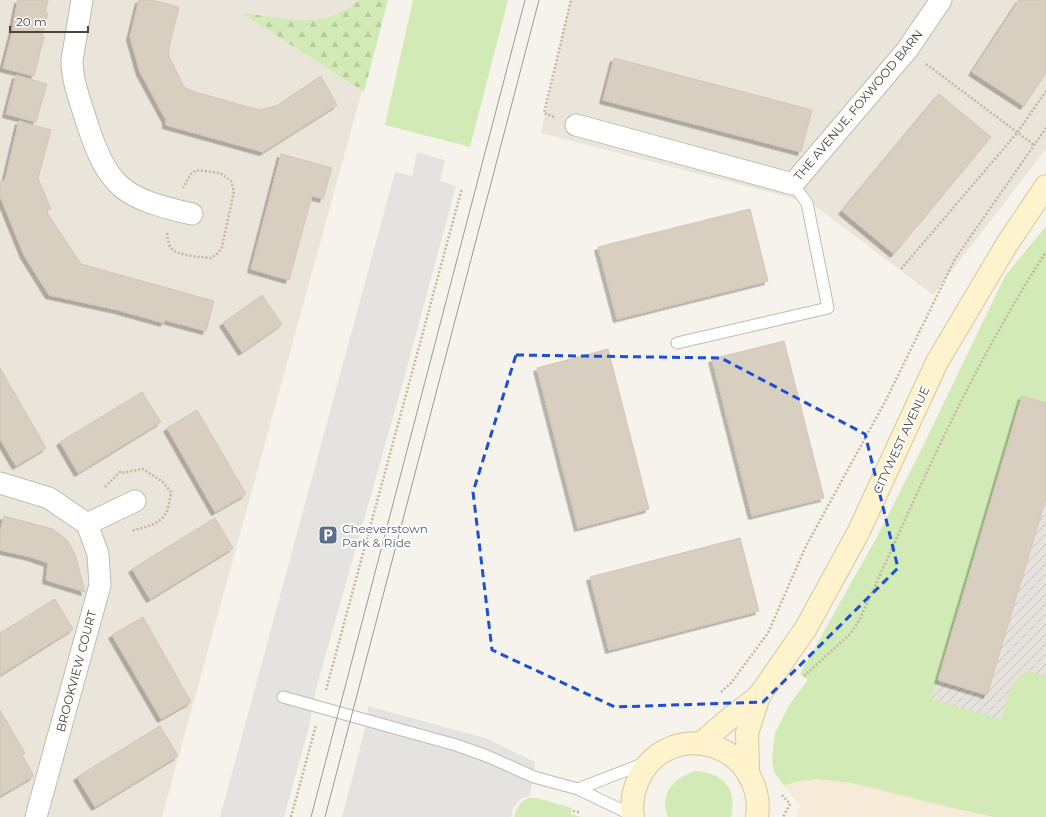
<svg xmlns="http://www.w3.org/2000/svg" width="1046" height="817" font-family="Montserrat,sans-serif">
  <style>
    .residential { fill: #eae5da }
    .commercial { fill: #f7ead8 }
    .industrial { fill: url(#industrial-furrows) }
    .grass { fill: #d2eab5 }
    .forest { fill: url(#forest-firs) }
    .parking { fill: #e5e3e0 }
    .building { fill: #d8cfc1; stroke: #d3c7b4; filter: url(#shadow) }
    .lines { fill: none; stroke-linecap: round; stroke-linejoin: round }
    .lane-casing { stroke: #c2bbae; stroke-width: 13 }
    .street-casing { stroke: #c2bbae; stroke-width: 23 }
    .secondary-casing { stroke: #d6c79b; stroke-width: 24 }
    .path { stroke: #c4b79f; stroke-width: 2.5; stroke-dasharray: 2 2; stroke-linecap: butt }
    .lane { stroke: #fff; stroke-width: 11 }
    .street { stroke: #fff; stroke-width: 21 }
    .secondary { stroke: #fff3cd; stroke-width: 22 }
    .tram { stroke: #9a9a9a; stroke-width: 1 }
    .marked { fill: none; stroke: #1d4ed8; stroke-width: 3; stroke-dasharray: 8 5; stroke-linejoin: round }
    .labels { text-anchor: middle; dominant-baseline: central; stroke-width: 4; stroke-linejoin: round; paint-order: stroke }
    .street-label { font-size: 12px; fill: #4b4439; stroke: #fff }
    .service-label { font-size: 12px; fill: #4e5e75; stroke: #fff; text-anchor: start }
  </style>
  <defs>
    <pattern id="industrial-furrows" width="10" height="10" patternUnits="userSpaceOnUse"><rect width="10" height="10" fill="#e6e2dd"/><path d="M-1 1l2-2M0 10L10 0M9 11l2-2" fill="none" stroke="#c7c3be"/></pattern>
    <pattern id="forest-firs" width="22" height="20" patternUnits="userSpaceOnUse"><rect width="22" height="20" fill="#d2eab5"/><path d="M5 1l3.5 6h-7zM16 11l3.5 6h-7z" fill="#b6ca9c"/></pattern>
    <filter id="shadow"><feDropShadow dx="-3.5" dy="3.5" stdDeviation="0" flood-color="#0004"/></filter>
  </defs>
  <rect width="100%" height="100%" fill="#f6f3ec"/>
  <!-- residential -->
  <g class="residential">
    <path d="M0 0H387L162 817H0Z"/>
    <path d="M570 0H1046V149L933 295 811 203 541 133Z"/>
  </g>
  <!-- commercial -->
  <path class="commercial" d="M817 779 852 783 952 808 994 817H796L800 805 784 786 795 782Z"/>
  <!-- industrial -->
  <path class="industrial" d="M1022 396 1046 403V720L1019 729 930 699 938 680Z"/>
  <!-- grass -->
  <g class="grass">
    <path d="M413 0H508L470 147 385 125Z"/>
    <path d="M1046 226V403L1022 396 938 680 931 699 1001 719C1006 706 1012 671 1031 672 1036 672 1041 675 1046 676V817H994L952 808 852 783 817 779 795 782 784 786 774 772 772 759 775 733 789 705 808 680 800 674 878 535 923 446 1005 276Z"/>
    <path d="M696 771C724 773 737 789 731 817H668C658 793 675 777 696 771Z"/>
    <path d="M529 798H537L572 808 571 814 581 817H514C517 808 520 801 529 798Z"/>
  </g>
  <!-- forest -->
  <path class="forest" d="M359 0H388L364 92 242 13C270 16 309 26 335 15 344 12 352 5 359 0Z"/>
  <!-- parking -->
  <g class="parking">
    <path d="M417 152 445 160 440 181 456 186 403 382 316 689 309 727 284 817H220L395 172 412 176Z"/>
    <path d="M368 706 485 738 535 762 534 777 529 796 522 798 513 808 511 817H342L367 721Z"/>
  </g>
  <!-- building -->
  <g class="building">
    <path d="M18 0H48L45 13H48L42 37H44L34 76 3 68 14 25H13Z"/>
    <path d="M139 0H151L179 7 169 47V56L184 87 192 91 259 110 276 106 321 76 337 105 263 152 166 125V120L140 72 130 37Z"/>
    <path d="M1019 0H1046V73L1024 106 972 72Z"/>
    <path d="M614 58 812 110 801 152 603 100Z"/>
    <path d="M16 75 47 84 36 122 6 114Z"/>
    <path d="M939 94 991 137 894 254 842 211Z"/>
    <path d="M19 121 51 130 38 178 51 209 46 211 81 264 214 301 206 331 165 320 164 323 118 310 49 295 24 255 0 196V182L5 180Z"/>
    <path d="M281 154 332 168 323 199 312 196 289 280 251 269Z"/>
    <path d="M750 209 768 281 617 319 598 247Z"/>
    <path d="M262 295 282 324 242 352 223 323Z"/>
    <path d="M784 341 824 498 752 516 712 359Z"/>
    <path d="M608 349 649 509 578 528 537 368Z"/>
    <path d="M0 368 46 448 16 466 0 439Z"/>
    <path d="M142 392 161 422 78 473 60 442Z"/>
    <path d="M1022 396 1046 403V498L987 695 938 680Z"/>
    <path d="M197 410 246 494 215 512 167 428Z"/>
    <path d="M4 516 53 529 67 540 75 554 85 592 46 580 48 563 31 557 0 550V533Z"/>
    <path d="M215 518 233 548 150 599 132 569Z"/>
    <path d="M740 538 759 611 609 650 590 577Z"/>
    <path d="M55 599 73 629 0 675V633Z"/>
    <path d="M143 617 191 702 161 719 112 635Z"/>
    <path d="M0 710 25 753 22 755 34 776 0 796Z"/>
    <path d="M160 726 178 756 95 807 77 777Z"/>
  </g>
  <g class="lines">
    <defs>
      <g id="lane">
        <path d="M677 343 828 308 807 203 793 184"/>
        <path d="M283 697 456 745 487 756 534 777 578 789 632 815"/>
        <path d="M578 789 645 763"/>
      </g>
      <g id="street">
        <path d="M82 0 72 60C72 81 80 100 86 120 108 189 123 198 192 214"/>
        <path d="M576 125 793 184 907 50 941 0"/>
        <path d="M0 483 49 498 87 524 98 554 100 585 36 817"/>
        <path d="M87 524 135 501"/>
      </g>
      <g id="secondary">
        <path d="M701 743 729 719 759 696"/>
        <path d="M748 771 747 733 759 696 806 628 859 531 937 362 1007 244 1046 186"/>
        <path d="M633 817C629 791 642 762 666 750 696 734 737 748 751 779 757 791 759 804 757 817"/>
      </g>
    </defs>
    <!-- lane casing -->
    <use href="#lane" class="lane-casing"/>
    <!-- street casing -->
    <use href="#street" class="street-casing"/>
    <!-- secondary casing -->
    <use href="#secondary" class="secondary-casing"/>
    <!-- path -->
    <g class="path">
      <path d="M926 64 1034 145"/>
      <path d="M554 117 544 113 571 0"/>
      <path d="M167 233C168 238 168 244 171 248 177 256 202 257 211 258L219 252 222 247 234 191 231 181 220 173 196 170 191 174 183 188"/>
      <path d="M901 269 1017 133 1046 91"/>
      <path d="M105 487 120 472 121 473 143 469 163 482 171 492C170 498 169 505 167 511 160 526 144 527 131 531"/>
      <path d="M804 676 850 634 859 621C899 534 937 445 982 361 1002 324 1023 287 1046 252"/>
      <path d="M326 690 462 188"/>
      <path d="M721 692 731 683 768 633 806 546 886 400 955 259 1046 128"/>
      <path d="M782 795 790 804 783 817"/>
      <path d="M573 811 579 812"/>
      <path d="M291 817 316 725"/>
    </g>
    <!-- lane -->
    <use href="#lane" class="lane"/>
    <!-- street -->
    <use href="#street" class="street"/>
    <!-- secondary -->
    <use href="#secondary" class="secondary"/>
    <!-- tram -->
    <g class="tram">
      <path d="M311 817 525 0"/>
      <path d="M325 817 539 0"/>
    </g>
  </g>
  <!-- marked area -->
  <path class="marked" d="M516 355 721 358 865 434 898 568 763 702 615 707 492 650 473 492Z"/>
  <!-- icons -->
  <defs>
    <symbol id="parking-square" viewBox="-11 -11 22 22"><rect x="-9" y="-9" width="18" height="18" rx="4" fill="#5c6f8a" stroke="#fff"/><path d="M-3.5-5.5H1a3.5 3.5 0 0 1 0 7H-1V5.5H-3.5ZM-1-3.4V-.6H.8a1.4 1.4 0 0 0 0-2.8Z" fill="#fff"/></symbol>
  </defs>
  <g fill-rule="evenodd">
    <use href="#parking-square" x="317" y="524" width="22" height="22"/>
  </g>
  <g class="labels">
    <!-- street labels -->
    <g class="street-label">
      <text transform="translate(858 105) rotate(-50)">THE AVENUE, FOXWOOD BARN</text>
      <text transform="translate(901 440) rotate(-65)">CITYWEST AVENUE</text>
      <text transform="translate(76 671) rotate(-75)">BROOKVIEW COURT</text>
    </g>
    <!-- service labels -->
    <g class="service-label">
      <text x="342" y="528">Cheeverstown<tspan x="342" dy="14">Park &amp; Ride</tspan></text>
    </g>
  </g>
  <!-- scale -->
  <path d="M10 26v6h78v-6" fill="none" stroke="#4b4439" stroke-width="2"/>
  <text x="16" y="26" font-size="12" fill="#4b4439" stroke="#ffffff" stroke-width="3" paint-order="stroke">20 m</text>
</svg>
